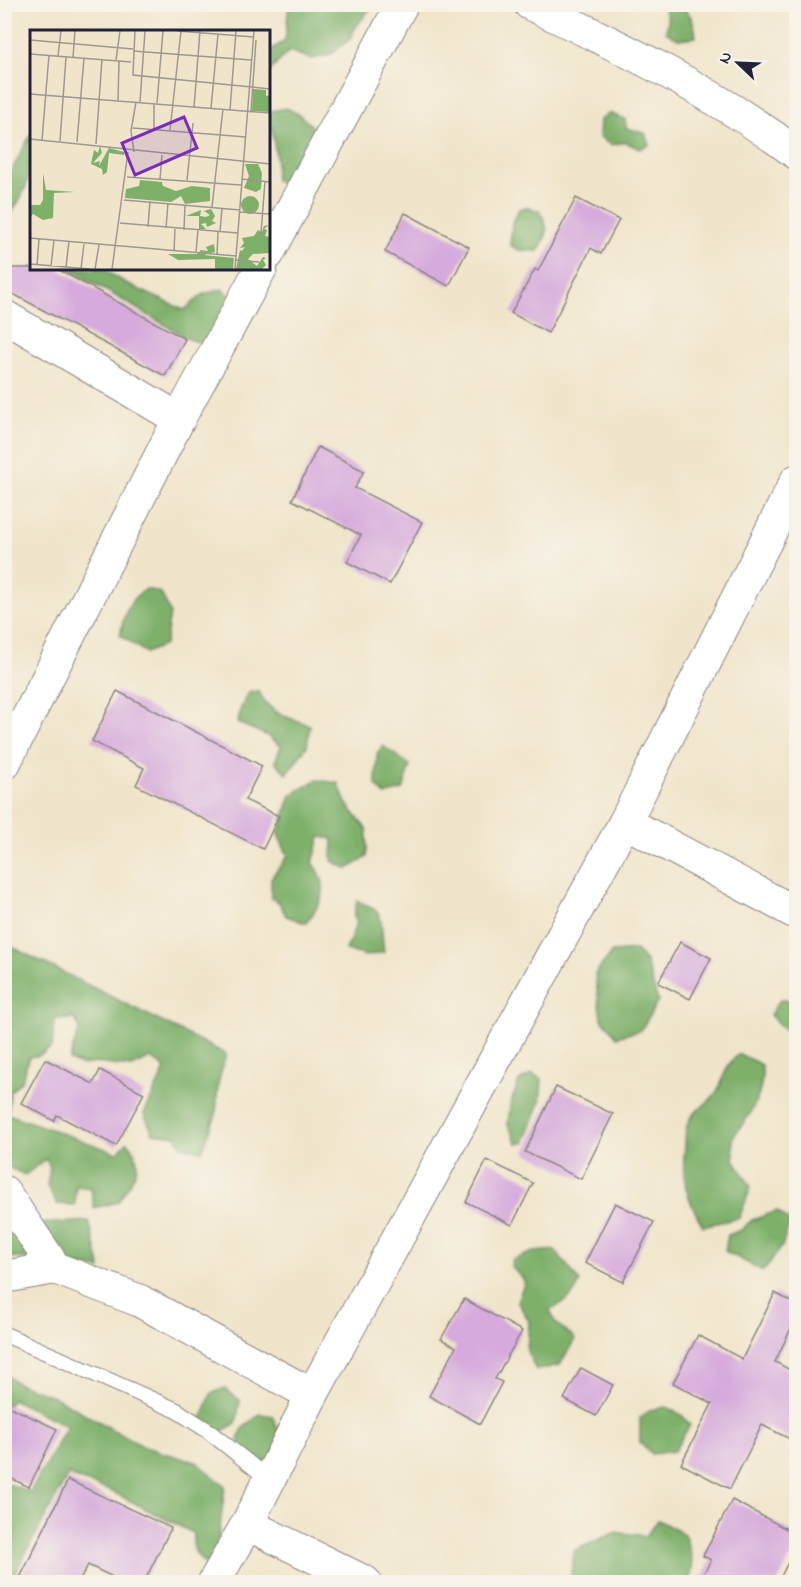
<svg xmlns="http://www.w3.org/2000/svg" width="801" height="1587" font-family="'Indie Flower',sans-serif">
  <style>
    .forest { fill: #7eb06a; stroke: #506952; stroke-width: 1.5 }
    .building { fill: #d6aadc }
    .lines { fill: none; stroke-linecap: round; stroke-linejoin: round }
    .service-casing { stroke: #898482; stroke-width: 17 }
    .minor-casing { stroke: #898482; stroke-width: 34 }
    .service { stroke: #fff; stroke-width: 15 }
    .minor { stroke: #fff; stroke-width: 32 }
    .inset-road { fill: none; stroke: #9e9791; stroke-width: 1.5 }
    .view { fill: #7b2cbf; fill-opacity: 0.15; stroke: #7b2cbf; stroke-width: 3 }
    .inset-edge { fill: none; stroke: #22223b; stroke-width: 3 }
  </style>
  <rect width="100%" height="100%" fill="#f7f3e8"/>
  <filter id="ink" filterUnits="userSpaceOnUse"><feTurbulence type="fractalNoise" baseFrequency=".0167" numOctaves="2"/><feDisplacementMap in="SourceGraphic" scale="12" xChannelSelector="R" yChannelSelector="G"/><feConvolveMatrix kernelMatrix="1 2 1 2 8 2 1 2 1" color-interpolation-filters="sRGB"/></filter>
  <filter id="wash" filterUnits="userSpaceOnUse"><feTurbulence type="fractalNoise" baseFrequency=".008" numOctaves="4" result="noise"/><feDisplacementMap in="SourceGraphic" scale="24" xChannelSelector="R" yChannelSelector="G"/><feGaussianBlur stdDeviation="1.35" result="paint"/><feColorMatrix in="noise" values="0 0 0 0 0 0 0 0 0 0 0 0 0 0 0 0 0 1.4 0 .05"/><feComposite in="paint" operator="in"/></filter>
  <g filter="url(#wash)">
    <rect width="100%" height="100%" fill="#f0e5ca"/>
    <!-- forest -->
    <g class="forest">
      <path d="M289 5V4L373 5 355 28 351 38 330 55 311 59 289 51 269 72V51L285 41Z"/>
      <path d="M664 5C686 4 694 15 696 37L678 39 666 32 668 21Z"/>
      <path d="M286 108 300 115 315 129 296 188 275 180 276 155 269 114 272 111Z"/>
      <path d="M609 113 625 119 626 128 645 133 649 145 639 149 626 142 610 145 599 136 600 120Z"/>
      <path d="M31 134C32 174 29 191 5 222V183Z"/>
      <path d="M526 207 540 211C549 228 549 234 538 251L519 250 510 245 512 222 519 209Z"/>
      <path d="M69 269H103L129 285 184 310 204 294 222 289 240 303 219 330 202 343 191 340Z"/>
      <path d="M147 589 161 593 170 613 165 645 146 653 120 635C124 617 128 597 147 589Z"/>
      <path d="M250 691 259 692C270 714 288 718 310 725L307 746 287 774 275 762 281 746 266 735 238 723 241 707Z"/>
      <path d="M383 746 410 765 403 790 385 795 376 785 377 754Z"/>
      <path d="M316 780 338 783 346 803 367 830V857L348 869 332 861 333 839 320 837 313 863C331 887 323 901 306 923L286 916 279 902 271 898V878L288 856 278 835 291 795Z"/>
      <path d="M357 901C389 912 379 921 384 952L366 956 346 950 357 922 354 917Z"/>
      <path d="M4 943 226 1054 218 1084 216 1114 202 1151 182 1146 176 1136 153 1133 144 1114 165 1069 151 1058 132 1067 95 1063 81 1065 69 1060 80 1028 74 1019H55L52 1047 38 1056 29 1057 22 1080 10 1092 8 1114 117 1153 127 1142C148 1165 132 1179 118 1202L94 1208 91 1188 76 1186 75 1205 57 1204 47 1186 50 1168 46 1159 25 1175 6 1166Z"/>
      <path d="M636 950 646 962 658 1001 641 1030 617 1037 601 1018 595 974 612 952Z"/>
      <path d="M780 1000H796V1042L770 1015Z"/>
      <path d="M739 1054 762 1065C764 1094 752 1114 733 1137L734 1159 751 1187 739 1218 703 1226C686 1198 681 1179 685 1146 685 1139 685 1130 688 1123 693 1110 708 1105 716 1093 726 1077 723 1066 739 1054Z"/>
      <path d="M532 1074 542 1079 540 1103 524 1143H517L508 1125 510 1105 519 1081Z"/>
      <path d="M777 1211 790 1222 782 1247 763 1271 725 1251 728 1235 741 1230 752 1220Z"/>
      <path d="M5 1221 14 1225 89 1221 101 1269 5 1256Z"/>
      <path d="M555 1250 580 1282C574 1297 564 1303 550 1310L555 1322 575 1339 560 1365 536 1370 527 1351 529 1321 517 1301 525 1282 511 1266 512 1260 534 1252Z"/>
      <path d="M5 1374 19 1384 53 1396 144 1447 198 1463 225 1486 217 1552 209 1567C196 1557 192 1550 193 1533L113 1492 68 1475 10 1582H5L4 1482 30 1492 67 1426 12 1399 5 1411Z"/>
      <path d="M224 1388 240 1400 236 1423 212 1437 200 1423 211 1394Z"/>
      <path d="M666 1407 682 1415 690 1425 674 1451 652 1454 640 1442V1418L650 1410Z"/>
      <path d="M260 1414 273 1416 282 1441 275 1456 256 1465 244 1454 238 1439 244 1427Z"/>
      <path d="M658 1520 684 1534C689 1549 698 1568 687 1582H570L574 1551 615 1532 646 1536Z"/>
    </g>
    <g id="blocks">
      <!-- building -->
      <g class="building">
        <path d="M576 198 619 220 601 254 591 248 548 333 511 313 535 269 538 271Z"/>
        <path d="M405 213 469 247 449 286 385 252Z"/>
        <path d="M4 268H56L185 339 165 376 4 289Z"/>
        <path d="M318 447 364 471 355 488 422 522 390 584 347 562 361 535 292 500Z"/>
        <path d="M117 691 262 766 245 800 279 816 263 849 136 785 144 768 92 741Z"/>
        <path d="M680 942 711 958 690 999 658 983Z"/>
        <path d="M45 1059 93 1084 100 1070 144 1093 116 1146 57 1115 54 1121 21 1103Z"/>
        <path d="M556 1087 613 1114 581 1179 525 1152Z"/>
        <path d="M487 1160 533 1183 512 1225 466 1202Z"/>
        <path d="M615 1203 654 1222 623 1282 585 1263Z"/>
        <path d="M775 1293 796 1304V1318L775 1362 796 1373V1442L762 1425 730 1489 681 1464 712 1404 673 1383 698 1335 742 1359Z"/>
        <path d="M464 1299 522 1331 495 1379 502 1382 480 1424 429 1396 456 1347 441 1339Z"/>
        <path d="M581 1368 613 1385 596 1416 564 1399Z"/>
        <path d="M4 1404 57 1429 29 1487 4 1475Z"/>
        <path d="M68 1480 171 1528 144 1582H123L88 1565 79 1582H18Z"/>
        <path d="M732 1500 796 1534V1547L778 1582H699L711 1560 703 1556Z"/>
      </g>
    </g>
  </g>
  <g filter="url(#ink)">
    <use href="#blocks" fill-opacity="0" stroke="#898482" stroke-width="1.5"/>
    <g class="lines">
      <defs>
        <path id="service" d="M4 1334 176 1410 207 1430 270 1480"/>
        <g id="minor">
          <path d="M530 4C623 48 714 92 796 153"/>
          <path d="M268 254 402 4"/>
          <path d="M4 316 179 419"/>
          <path d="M4 764 179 419 261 268"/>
          <path d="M625 822 796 913"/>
          <path d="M4 1192 55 1268"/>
          <path d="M4 1277 55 1268 140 1301 312 1395"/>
          <path d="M247 1524 365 1582"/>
          <path d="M214 1582 247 1524 312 1395 625 822 796 481"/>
        </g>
      </defs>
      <!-- service casing -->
      <use href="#service" class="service-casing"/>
      <!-- minor casing -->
      <use href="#minor" class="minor-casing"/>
      <!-- service -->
      <use href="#service" class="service"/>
      <!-- minor -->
      <use href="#minor" class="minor"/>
    </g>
  </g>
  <!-- overview -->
  <g transform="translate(30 30)">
    <rect width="240" height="240" fill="#f0e5ca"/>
    <path d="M223 59 236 60V66L240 65 239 82 222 81ZM70 116 72 123 63 133 70 131 69 136 79 118 94 122V125L79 123 77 142 73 145 72 139 61 134 64 120 68 123ZM215 134H228L232 143 231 159 226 162 214 158 219 146ZM13 143 16 160 45 162 24 163 23 188 13 190 3 184 0 187V175H10L13 170ZM110 150 132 152 133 156 146 161 162 156 180 158V171L155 174 151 166 141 172 95 168 96 159 109 156ZM211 175a9 9 0 1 1 18 0a9 9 0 1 1-18 0ZM181 179 185 186 182 191 186 193 177 197 176 193 171 194 176 199H169V186H156L171 180 170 186 176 187 180 185 174 181ZM239 195 234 199 237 200 235 206 240 207V223L223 224 218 229 227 236 233 227 236 228 233 230 236 235 232 239H206L210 220 212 221 215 217 210 218 214 213 212 208 224 206 228 200 232 202 234 196ZM184 214 185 222 174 225 204 228 203 239H185V229L148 230 138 224H167L171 220 178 221 176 217Z" fill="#7eb06a"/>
    <path class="inset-road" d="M105 1 103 45 240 59M148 1 224 7M0 10 103 19M103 21 221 30M0 24 101 32M28 26 31 1M43 27 45 1M86 30 90 1M0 64 240 83M88 71 89 31M110 72 115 1M127 73 133 1M164 77 170 1M181 78 188 4M200 80 206 1M221 81 226 10M103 98 216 107M124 100V74M140 100 151 1M0 109 240 134M12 110 19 25M30 111 36 27M47 112 54 28M66 114 72 29M104 122 101 101 106 72M97 147 211 155M130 149 132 125M212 149 240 152M157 150 163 93M94 170 210 180M182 177 193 79M210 182 240 184M90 193 208 203M118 197 120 171M136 198 138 173M154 200 155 175M190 202 192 178M231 204 235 151M0 208 206 226M144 221 145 199M166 222 168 200M187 225 188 202M206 230 229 232M0 234 60 239M7 235 9 209M21 236 24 210M36 237 39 211M51 239 54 214M65 239 69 215M82 239 98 122M205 239 224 1"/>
    <path class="view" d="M154 87 167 118 105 145 92 113Z"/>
    <rect width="240" height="240" class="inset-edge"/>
  </g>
  <!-- margin -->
  <rect width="801" height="1587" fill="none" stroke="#f7f3e8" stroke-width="24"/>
  <!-- north arrow -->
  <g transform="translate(738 63) rotate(293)" stroke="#f7f3e8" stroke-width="4.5" paint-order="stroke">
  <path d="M0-4.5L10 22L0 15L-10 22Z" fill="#22223b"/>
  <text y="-9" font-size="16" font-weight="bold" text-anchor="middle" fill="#22223b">N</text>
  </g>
</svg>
